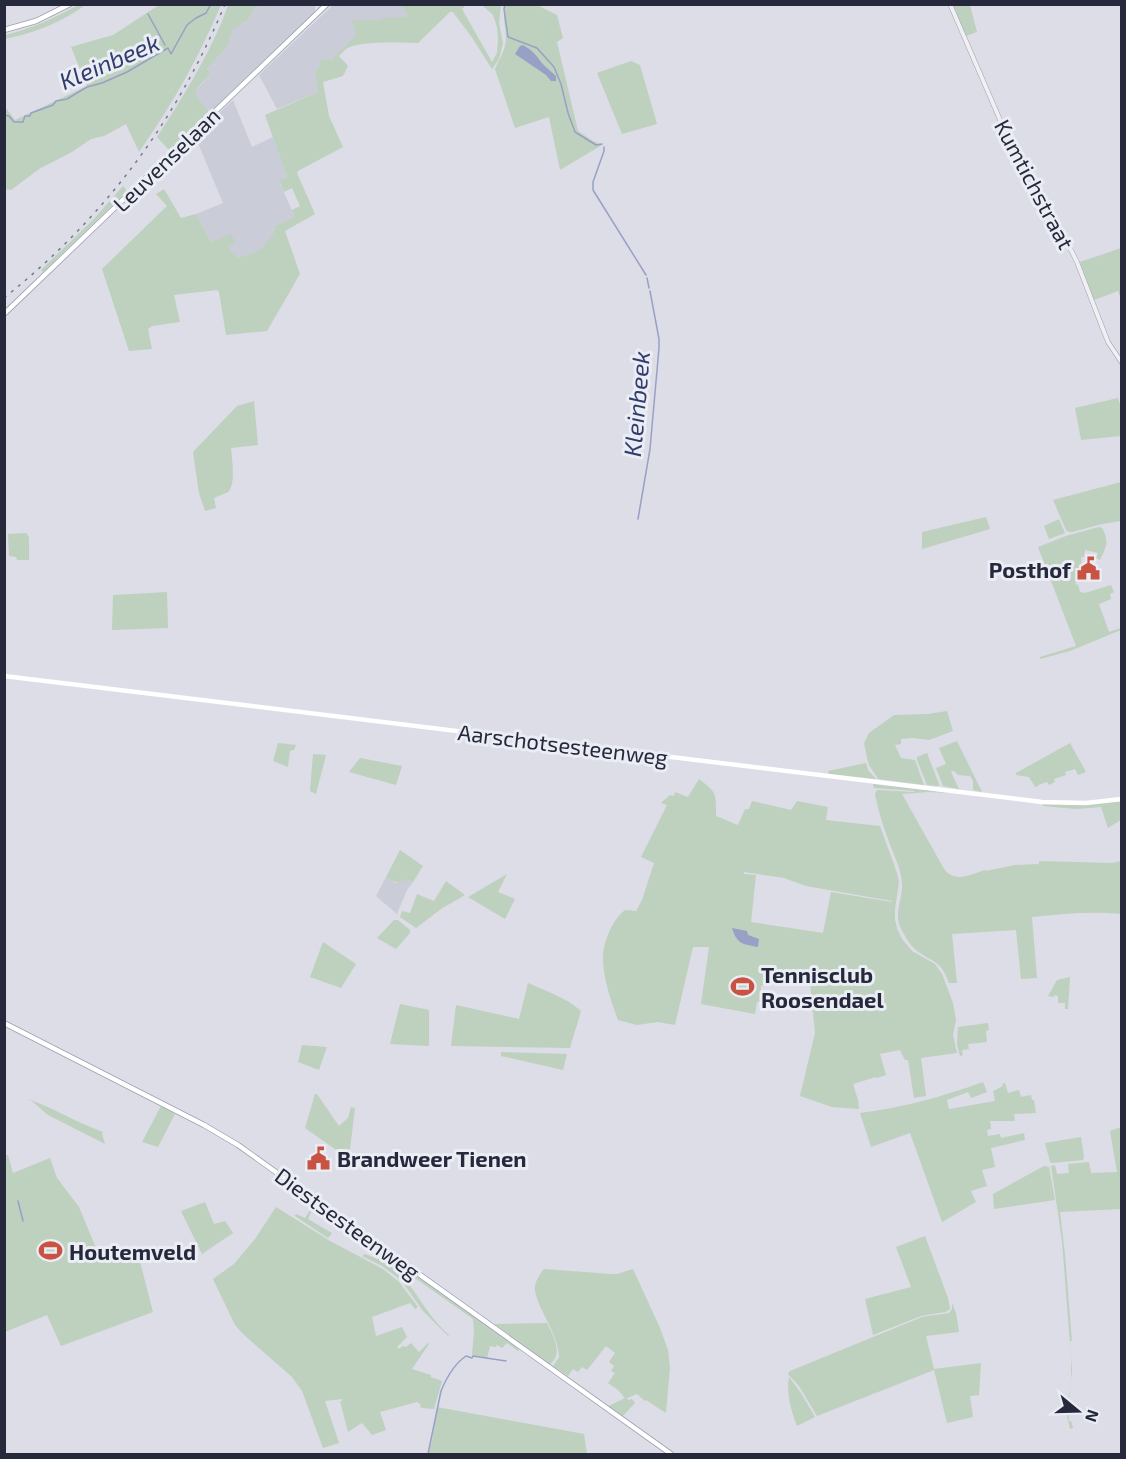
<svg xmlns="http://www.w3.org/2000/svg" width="1126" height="1459" font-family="'Exo 2',sans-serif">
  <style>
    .built { fill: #caccd8 }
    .green { fill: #bed0be; fill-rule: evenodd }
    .water { fill: #98a1c5 }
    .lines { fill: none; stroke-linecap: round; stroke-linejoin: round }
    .stream { stroke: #98a1c5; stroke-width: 1.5 }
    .tertiary-casing { stroke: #a2a3b0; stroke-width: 5 }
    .primary-casing { stroke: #9c9fb1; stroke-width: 6 }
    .tertiary { stroke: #efeff4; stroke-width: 4 }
    .secondary { stroke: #fff; stroke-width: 4.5 }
    .primary { stroke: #fff; stroke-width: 4.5 }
    .rail { stroke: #76798f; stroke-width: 1.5; stroke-dasharray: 3 6; stroke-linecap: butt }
    .labels { text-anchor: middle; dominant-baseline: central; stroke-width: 6; stroke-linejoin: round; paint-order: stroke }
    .street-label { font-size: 22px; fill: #26283c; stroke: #ebedf4 }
    .poi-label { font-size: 22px; font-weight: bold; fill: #26283c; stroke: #ebedf4; text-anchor: start }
    .water-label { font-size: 24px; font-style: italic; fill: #323d6e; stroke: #ebedf4 }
  </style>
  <rect width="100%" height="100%" fill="#dcdde6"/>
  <!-- built -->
  <g class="built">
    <path d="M264 5H315V12L210 113 196 95V91L211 73 207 69 227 47 233 30 249 19 255 8Z"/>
    <path d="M333 5H401L410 17 382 20H352L357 36 331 60 320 61V65L315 72 318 92 277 109 259 75Z"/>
    <path d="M233 100 252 147 273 137 287 177 279 181 295 217 274 226 275 230 265 247 255 253 238 257 231 252 229 246 211 242 196 214 223 203 195 136Z"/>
    <path d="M386 877 391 881 396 883 400 882 407 879 413 882 407 890 397 914 376 896Z"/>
  </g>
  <!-- green -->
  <g class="green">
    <path d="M78 5H85C61 23 34 33 5 39V35C31 29 55 18 78 5Z"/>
    <path d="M159 5H221C199 57 172 105 139 152L126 124 104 136 91 139 72 152 39 169 11 190 5 189V107L15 120 87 86 71 47 113 35Z"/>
    <path d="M228 5H264L255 8 249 19 233 30 227 47 207 69 211 73 200 85 196 91V95L210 113 170 151 157 137C183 97 213 49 228 5Z"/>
    <path d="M401 5H466L462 9 492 62 497 53 498 40 497 27 493 15 482 5H501L499 23 503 43 499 59 492 69 471 36 453 12H450L418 43C402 43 359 40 346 49 343 51 342 54 339 56L348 66 343 76 323 82 329 116 343 147 298 171 297 173 315 214 285 231 300 274 267 331 226 335 219 292 217 290 174 295 180 322 152 326 148 329 152 349 129 351 102 269 167 206 156 194 164 189 181 218 196 214 211 242 231 234 235 242 229 246 231 252 238 257C261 252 263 250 275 230L274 226 295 217 292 210 300 206 292 188 284 192 279 180 287 177 265 115 318 92 315 72 320 65V60H331L356 36 352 20H382V18L409 17Z"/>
    <path d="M505 5H537L557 15 563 38 557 42 578 131 593 141 602 145 560 170 549 117 515 128 495 69C499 59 506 50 506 38 506 26 502 17 505 5Z"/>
    <path d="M953 5H970L977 32 966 36Z"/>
    <path d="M631 61 640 65 657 124 622 134 597 73Z"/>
    <path d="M123 186 127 191 43 272 41 270 94 219Z"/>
    <path d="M1121 248V299L1118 291 1094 300 1080 262Z"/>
    <path d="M1118 398 1121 408V436L1081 440 1075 408Z"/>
    <path d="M254 401 258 445 231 448C232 458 236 485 228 492 224 494 218 496 214 498L216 508 205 511 199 493 193 452 237 406Z"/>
    <path d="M1121 482V521L1102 524 1072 532H1069L1066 530 1053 500Z"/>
    <path d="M986 517 990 529 922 549V532Z"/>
    <path d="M1059 519 1065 533 1049 539 1044 526Z"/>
    <path d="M1099 527 1102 528C1110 542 1106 547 1100 560L1096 558 1098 553 1085 550 1084 557H1081L1082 571 1078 574 1080 577 1075 584 1078 585 1080 592 1085 593 1111 585 1114 592 1110 594 1111 599 1099 604 1109 632 1121 628V630L1070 651 1040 659V657L1076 646 1038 547 1066 536Z"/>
    <path d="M26 533 29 537V560H17L16 557 9 556 8 534Z"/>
    <path d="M167 592 168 628 112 630 113 595Z"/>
    <path d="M947 711 953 731 929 740 912 738 901 739V744L895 745 901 758 915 760 924 785 878 779 869 765 867 758 864 743 869 733 894 715 928 714Z"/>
    <path d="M957 741 982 792 973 790V781L970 776 958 775 954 771 951 772 959 789 943 786 936 768 946 764 939 748Z"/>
    <path d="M278 743 296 745 294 750 290 751 288 767 273 761Z"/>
    <path d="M1070 743 1086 772 1078 775 1075 769 1065 772 1066 775 1054 779 1055 782 1049 785 1047 782 1038 785V786L1035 787 1029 777 1016 775V773Z"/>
    <path d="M927 753 939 784V786L927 785 917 760V757Z"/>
    <path d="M313 754 326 755 316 794 310 791Z"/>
    <path d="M360 758 402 766 396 785 349 772Z"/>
    <path d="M866 763 868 770 876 779 829 774 828 771Z"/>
    <path d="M699 779C717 793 716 793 716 816L738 825 745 809H749L752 801 791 810 797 801 828 807 826 820 880 826 897 873 899 882 895 909V920L897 928 902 939 912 951 935 964 942 974 953 1003 956 1020 953 1035 957 1053 921 1058 926 1096 914 1098 908 1060H905L900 1050 880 1054 886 1075 877 1078 876 1077 853 1084 858 1100 859 1109 832 1107 800 1096 815 1033 810 982 764 977V985L761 986V1002H757L755 1014 701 1004 709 947H693L675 1025 658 1022 637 1025 618 1020C611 1001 604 981 603 961 602 944 612 920 625 910L636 911 642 900 654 863 641 857 667 805 661 803 670 795 674 796 675 792 688 797ZM744 872 784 878 806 886 892 901V902L831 892 823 933 751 922 756 875 744 874Z"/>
    <path d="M873 784 951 793 928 792 902 794 943 867C953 884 969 875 985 870L986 871 1015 865 1039 864V861L1112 863 1121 861V914C1093 911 1061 914 1032 917L1037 978 1021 979 1016 930 952 934 957 983H949C940 956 926 962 911 945 907 940 904 934 901 929 894 914 901 903 902 888 903 871 893 854 888 839 882 824 878 809 875 794L876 791 879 790 913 792 916 791 874 788Z"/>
    <path d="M1121 800V820L1108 828 1101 807 1076 809 1043 806V804L1077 805Z"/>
    <path d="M400 850 423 866 413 882 407 879C399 884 393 883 386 877Z"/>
    <path d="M507 874 498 892 515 899 505 919 468 897Z"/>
    <path d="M446 881 465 895 441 909 416 928 400 917 402 911 410 913 417 894 434 901Z"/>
    <path d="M394 920H398L410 930V933L396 949 377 938Z"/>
    <path d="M323 942 356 964 341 988 310 977Z"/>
    <path d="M1070 977 1068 1009H1065V1003H1058V996L1054 995V997L1048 996 1057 980Z"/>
    <path d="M528 983C546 991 567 998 581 1011L570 1048 451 1046 456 1005 519 1019Z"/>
    <path d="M400 1004 429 1010V1046L390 1044Z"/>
    <path d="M988 1023 989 1030 986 1031 987 1042 968 1044 969 1049 962 1050 963 1055 960 1056 957 1045 958 1027Z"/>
    <path d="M302 1045 327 1047 319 1070 298 1062Z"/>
    <path d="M501 1052 567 1054 563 1070 501 1056Z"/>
    <path d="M983 1082 987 1092 971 1098 968 1092 947 1100 949 1109 995 1101 993 1091 1003 1086 1002 1084 1005 1083 1008 1093 1019 1090 1021 1097 1031 1095 1032 1100H1034L1036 1113 1014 1114 1015 1121H990L991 1129 987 1130 988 1136 1000 1134 1001 1138 1024 1133 1025 1140 991 1148 995 1167 982 1170 987 1186 971 1191 976 1202 942 1222 910 1133 871 1147 860 1113C902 1108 944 1096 983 1082Z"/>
    <path d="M315 1094H317L339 1126 348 1118 351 1107 355 1108 350 1149 342 1154 305 1128Z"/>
    <path d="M28 1099C54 1108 77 1123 103 1132L102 1134 105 1144 48 1115 33 1102Z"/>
    <path d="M161 1106 175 1114 158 1147 142 1142Z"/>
    <path d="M1121 1127V1209L1060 1212 1065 1254 1072 1341H1070L1072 1371 1068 1407 1069 1421H1071L1073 1428 1070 1429 1067 1415V1407L1071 1382V1357L1062 1241 1051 1166 1055 1165 1057 1174 1069 1173 1068 1164 1089 1162 1091 1173 1117 1172 1110 1131Z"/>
    <path d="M1081 1137 1084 1157 1083 1160 1052 1163 1050 1162 1045 1143Z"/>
    <path d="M5 1155H8L13 1173 50 1158 57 1178 79 1207 98 1253 118 1245 119 1249 129 1247 132 1249 135 1254H138L153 1312 61 1346 47 1315 5 1332Z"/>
    <path d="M1044 1166 1049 1167 1055 1200 994 1209 993 1194Z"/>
    <path d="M205 1202 214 1224 225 1221 233 1233 202 1254 181 1211Z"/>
    <path d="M315 1203 334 1217 331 1221H329L312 1210 308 1219 332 1233 328 1238 295 1216 296 1214 305 1218Z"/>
    <path d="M276 1207 330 1241 383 1269 399 1282 418 1307 415 1309 410 1303 372 1317 376 1336 402 1327 407 1337 397 1347 398 1349 403 1346 406 1347 411 1343 419 1352 428 1343 429 1344 412 1369 431 1375V1377L442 1381 434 1409 421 1408 420 1404 417 1402 380 1412 386 1430 372 1435 362 1423 348 1432 340 1401H342V1399L325 1401 339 1443 323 1448 302 1391 292 1377 243 1334 235 1325 213 1279 234 1264 255 1239Z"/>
    <path d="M925 1236 948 1298 950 1308 949 1310 945 1312 921 1316 873 1335 865 1299 911 1287 896 1247Z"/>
    <path d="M385 1253 519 1349 518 1351 507 1343 502 1348 497 1345 496 1347 490 1346 487 1358 472 1355 474 1331 473 1319 401 1268 394 1270C398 1274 404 1278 408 1283 423 1303 430 1318 449 1335L448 1336 423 1311 401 1280 382 1266 362 1256 365 1254 378 1259Z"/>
    <path d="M544 1269 611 1274H617L633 1269 660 1328 668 1350 670 1368 666 1413 646 1400 645 1401 637 1394 627 1398 628 1400 632 1399 635 1403 623 1416 609 1406 625 1398 618 1390 608 1383 615 1373 611 1371 614 1366 609 1362 615 1353 606 1346 587 1370 582 1367 578 1372 573 1369 568 1376 553 1366 559 1357C559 1333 533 1303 535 1286 536 1280 540 1274 544 1269Z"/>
    <path d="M952 1303 956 1313 959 1332 926 1336 927 1340 934 1369 981 1363 979 1395 970 1396 973 1417 947 1423 934 1370 817 1416 799 1386 788 1374 790 1371 922 1317 949 1313 952 1309Z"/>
    <path d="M547 1323C553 1336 564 1353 550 1364L494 1324Z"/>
    <path d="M789 1377 801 1393 815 1417 797 1426C791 1411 786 1393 789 1377Z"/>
    <path d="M437 1407 584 1434 587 1454H428L432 1441Z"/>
  </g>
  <!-- water -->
  <g class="water">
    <path d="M523 45C532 50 536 55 541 62 545 67 551 71 556 76V81H551L546 75 515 54 520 46Z"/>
    <path d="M732 928 747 931 748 935 759 939 758 947C742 944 737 944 732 928Z"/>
  </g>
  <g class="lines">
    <!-- stream -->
    <g class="stream">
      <path d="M505 4 504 9 508 37 537 48 554 67 561 84 568 113 575 132 596 145 602 144"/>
      <path d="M148 14 165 45"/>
      <path d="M4 115 9 116 14 122H23L25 116H30L31 113 53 105 56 101 67 99 87 87 102 83 127 72 168 48 171 54 187 25 196 18 206 13 211 4"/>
      <path d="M604 147V151L593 182V190L646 275"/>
      <path d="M647 278 649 288"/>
      <path d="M638 519 650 449 659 348V339L650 291"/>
      <path d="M18 1201 23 1221"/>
      <path d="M428 1454 441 1391C446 1379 454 1364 466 1356L472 1358 473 1356 506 1361"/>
    </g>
    <defs>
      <path id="tertiary" d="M950 4 1004 129 1066 240 1077 262 1108 342 1122 363"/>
      <g id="primary">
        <path d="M4 30 36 21 70 4"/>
        <path d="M4 314 327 4"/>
        <path d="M4 1023 204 1125 238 1145 671 1454"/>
      </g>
    </defs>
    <!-- tertiary casing -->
    <use href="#tertiary" class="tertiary-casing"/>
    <!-- primary casing -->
    <use href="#primary" class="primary-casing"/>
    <!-- tertiary -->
    <use href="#tertiary" class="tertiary"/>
    <!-- secondary -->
    <path class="secondary" d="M4 676 1042 802 1086 803 1122 799"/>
    <!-- primary -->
    <use href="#primary" class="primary"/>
    <!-- rail -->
    <path class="rail" d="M4 298C104 218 176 122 225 4"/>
  </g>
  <!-- icons -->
  <defs>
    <symbol id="civic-bare" viewBox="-9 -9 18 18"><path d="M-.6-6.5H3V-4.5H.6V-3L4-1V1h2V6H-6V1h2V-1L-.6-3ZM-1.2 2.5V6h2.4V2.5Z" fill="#c95343" stroke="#ebedf4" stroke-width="2.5" paint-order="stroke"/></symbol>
    <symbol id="stadium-bare" viewBox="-9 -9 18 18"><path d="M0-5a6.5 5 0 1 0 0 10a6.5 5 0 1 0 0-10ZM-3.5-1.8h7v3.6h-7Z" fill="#c95343" stroke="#ebedf4" stroke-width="2.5" paint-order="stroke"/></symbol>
  </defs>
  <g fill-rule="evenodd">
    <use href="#civic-bare" x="1072" y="552" width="33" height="33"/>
    <use href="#stadium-bare" x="726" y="970" width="33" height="33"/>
    <use href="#civic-bare" x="302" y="1142" width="33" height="33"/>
    <use href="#stadium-bare" x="34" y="1234" width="33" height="33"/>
  </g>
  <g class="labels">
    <!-- street labels -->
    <g class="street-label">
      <text transform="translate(166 159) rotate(-44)">Leuvenselaan</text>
      <text transform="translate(1035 184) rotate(62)">Kumtichstraat</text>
      <text transform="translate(563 744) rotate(7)">Aarschotsesteenweg</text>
      <text transform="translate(348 1223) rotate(36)">Diestsesteenweg</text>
    </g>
    <!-- poi labels -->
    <g class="poi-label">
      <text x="1071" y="569" text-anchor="end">Posthof</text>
      <text x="761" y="974">Tennisclub<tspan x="761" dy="25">Roosendael</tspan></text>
      <text x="337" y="1158">Brandweer Tienen</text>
      <text x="69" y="1251">Houtemveld</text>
    </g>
    <!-- water labels -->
    <g class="water-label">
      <text transform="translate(109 61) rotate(-23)">Kleinbeek</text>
      <text transform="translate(636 404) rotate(-85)">Kleinbeek</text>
    </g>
  </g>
  <!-- border -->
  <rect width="1126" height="1459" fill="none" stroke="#26283c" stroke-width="12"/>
  <!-- north arrow -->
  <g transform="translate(1078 1411) rotate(109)" stroke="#ebedf4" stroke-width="4.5" paint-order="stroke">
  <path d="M0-4.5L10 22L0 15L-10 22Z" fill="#26283c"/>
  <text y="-9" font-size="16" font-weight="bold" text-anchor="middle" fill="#26283c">N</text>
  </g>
</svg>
